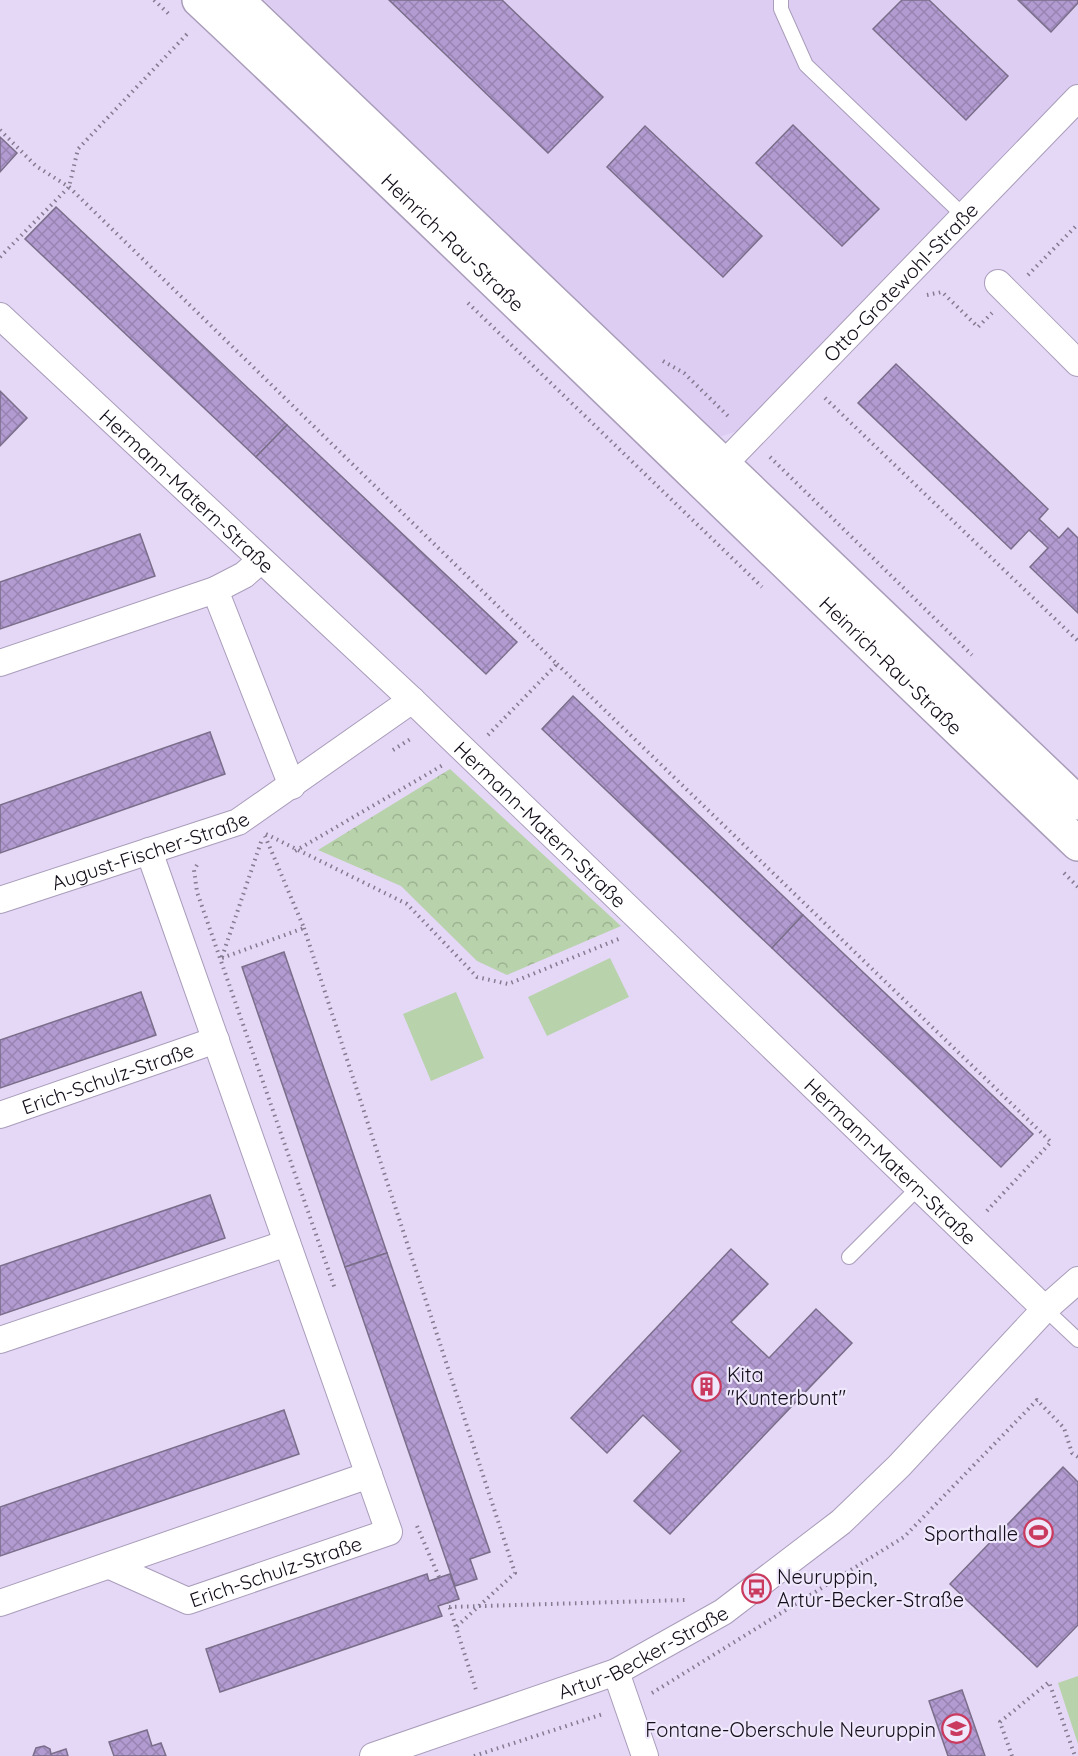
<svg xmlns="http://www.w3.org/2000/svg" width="1078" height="1756" font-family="Quicksand,sans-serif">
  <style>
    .built { fill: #ddcdf3 }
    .park { fill: url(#park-crowns) }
    .pitch { fill: #b8d2ab }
    .building { fill: url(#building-cross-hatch); stroke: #7a6e8a; stroke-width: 1.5 }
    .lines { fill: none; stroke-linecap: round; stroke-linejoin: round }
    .service-casing { stroke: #a99dba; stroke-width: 16 }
    .minor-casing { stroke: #a99dba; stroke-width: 28 }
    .secondary-casing { stroke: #a99dba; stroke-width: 36 }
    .path { stroke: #847b91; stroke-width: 4; stroke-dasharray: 1.5 4.5; stroke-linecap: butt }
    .service { stroke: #fff; stroke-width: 14 }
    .minor { stroke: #fff; stroke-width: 26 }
    .secondary { stroke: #fff; stroke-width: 33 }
    .labels { text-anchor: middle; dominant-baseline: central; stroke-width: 4.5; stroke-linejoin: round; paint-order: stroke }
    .street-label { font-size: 20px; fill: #120d18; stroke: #efe7fb }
    .poi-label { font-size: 20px; fill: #120d18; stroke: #efe7fb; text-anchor: start }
  </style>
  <defs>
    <pattern id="park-crowns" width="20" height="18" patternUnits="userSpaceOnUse" patternTransform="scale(1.5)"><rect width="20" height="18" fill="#b8d2ab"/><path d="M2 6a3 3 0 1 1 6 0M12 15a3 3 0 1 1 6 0" fill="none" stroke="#9db392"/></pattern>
    <pattern id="building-cross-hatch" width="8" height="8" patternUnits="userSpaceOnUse" patternTransform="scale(1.5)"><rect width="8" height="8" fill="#b29bd0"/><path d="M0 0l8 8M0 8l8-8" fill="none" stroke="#9884b2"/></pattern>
  </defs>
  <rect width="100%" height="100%" fill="#e5d8f7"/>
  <!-- built -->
  <path class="built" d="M264 0H1078V98L750 422 735 432 716 438Z"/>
  <!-- park -->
  <path class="park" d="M450 769 621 926 507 975 477 961 401 886 318 850Z"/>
  <!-- pitch -->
  <g class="pitch">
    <path d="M610 958 629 997 547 1036 528 997Z"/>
    <path d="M456 992 484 1058 431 1081 403 1014Z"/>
    <path d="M1078 1676V1744L1058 1683Z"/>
  </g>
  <!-- building -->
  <g class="building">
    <path d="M389 0H502L603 97 548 153Z"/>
    <path d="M902 0H929L1008 76 966 120 873 29Z"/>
    <path d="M1018 0H1078V3L1051 32Z"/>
    <path d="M793 125 879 209 842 246 756 163Z"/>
    <path d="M645 126 762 236 723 277 607 167Z"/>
    <path d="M0 137 17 153 0 172Z"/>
    <path d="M56 207 287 425 256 457 25 239Z"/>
    <path d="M896 364 1048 509 1039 519 1059 538 1068 528 1078 538V613L1030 567 1048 548 1029 530 1011 549 858 403Z"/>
    <path d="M0 391 27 418 0 446Z"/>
    <path d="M287 425 517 642 486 674 256 457Z"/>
    <path d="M140 534 155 576 0 629V582Z"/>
    <path d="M573 696 803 915 772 948 542 729Z"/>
    <path d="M210 732 225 774 0 853V805Z"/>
    <path d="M803 915 1033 1134 1001 1167 772 948Z"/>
    <path d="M284 952 387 1253 345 1267 242 967Z"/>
    <path d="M141 992 156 1035 0 1088V1040Z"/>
    <path d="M210 1195 225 1238 0 1315V1266Z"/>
    <path d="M731 1249 768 1284 731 1322 769 1358 816 1309 852 1343 670 1534 634 1501 681 1451 643 1415 607 1453 571 1418Z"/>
    <path d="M387 1253 490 1552 470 1559 477 1579 455 1586 345 1267Z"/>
    <path d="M284 1410 299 1454 0 1556V1507Z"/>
    <path d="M1063 1467 1078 1482V1625L1037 1667 950 1584Z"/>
    <path d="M427 1574 429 1581 450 1574 459 1599 438 1606 442 1616 220 1692 206 1649Z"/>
    <path d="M962 1690 985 1756H948L929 1701Z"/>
    <path d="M147 1730 152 1746 161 1743 166 1756H114L109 1742Z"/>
    <path d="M44 1746 50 1749 51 1754 66 1749 68 1756H33L36 1748Z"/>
  </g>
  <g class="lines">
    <defs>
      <g id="service">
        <path d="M781 0V9L806 65 964 216"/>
        <path d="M849 1257 918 1188"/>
        <path d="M1045 1309 1078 1340"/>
      </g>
      <g id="minor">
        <path d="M998 283 1078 363"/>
        <path id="s1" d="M0 316 412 700 1045 1309"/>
        <path id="s2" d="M723 465 1078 98"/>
        <path d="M215 590 292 786"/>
        <path d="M0 663 215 590 244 575 261 560"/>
        <path id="s3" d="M0 900 238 822 412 700"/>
        <path id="s4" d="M0 1115 216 1040"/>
        <path d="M0 1340 287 1243"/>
        <path id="s5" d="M110 1566 188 1601 389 1532 149 851"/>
        <path d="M0 1603 369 1475"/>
        <path d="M616 1672 645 1756"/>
        <path id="s6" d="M373 1756 616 1672 723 1612 841 1522 899 1466 1045 1309 1078 1280"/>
      </g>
      <g id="secondary">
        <path id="s7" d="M199 0C495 278 784 564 1078 844"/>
        <path d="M237 0 1078 803"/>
      </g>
    </defs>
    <!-- service casing -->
    <use href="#service" class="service-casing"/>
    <!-- minor casing -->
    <use href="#minor" class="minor-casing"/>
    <!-- secondary casing -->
    <use href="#secondary" class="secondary-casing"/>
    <!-- path -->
    <g class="path">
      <path d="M154 0 171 16"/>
      <path d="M0 130 36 166 69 187 557 664 488 735"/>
      <path d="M0 257 69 187 78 149 188 33"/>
      <path d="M1028 275 1078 224"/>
      <path d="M927 295 942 292 978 327 992 313"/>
      <path d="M468 303 762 587"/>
      <path d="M663 361 684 373 730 418"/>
      <path d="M825 398 1078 641"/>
      <path d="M770 457 972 655"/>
      <path d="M557 664 1051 1142 984 1214"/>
      <path d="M393 750 412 738"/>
      <path d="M266 834 407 904 477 977 508 984 621 938"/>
      <path d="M295 851 443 765"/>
      <path d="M197 865 194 870 197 892 335 1289"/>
      <path d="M1064 873 1078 887"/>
      <path d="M304 928 515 1573 455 1628"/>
      <path d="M222 957 262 839"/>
      <path d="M222 958 304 928 265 836"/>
      <path d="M417 1526 439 1577"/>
      <path d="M448 1602 477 1693"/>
      <path d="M449 1607 685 1600"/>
      <path d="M652 1693 904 1537 1037 1400 1064 1428 1072 1453 1078 1457"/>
      <path d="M474 1756 603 1714"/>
      <path d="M1012 1756 1000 1722 1049 1682 1075 1756"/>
    </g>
    <!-- service -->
    <use href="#service" class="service"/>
    <!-- minor -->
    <use href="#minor" class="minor"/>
    <!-- secondary -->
    <use href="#secondary" class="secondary"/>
  </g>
  <!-- icons -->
  <defs>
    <symbol id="building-ring" viewBox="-11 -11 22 22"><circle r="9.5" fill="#efe7fb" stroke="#c93a5e" stroke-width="1.5"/><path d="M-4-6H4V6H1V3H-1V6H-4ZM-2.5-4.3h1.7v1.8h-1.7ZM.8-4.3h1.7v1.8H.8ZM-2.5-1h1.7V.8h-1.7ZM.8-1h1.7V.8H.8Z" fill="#c93a5e"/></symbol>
    <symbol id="stadium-ring" viewBox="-11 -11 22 22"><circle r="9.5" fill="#efe7fb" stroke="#c93a5e" stroke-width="1.5"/><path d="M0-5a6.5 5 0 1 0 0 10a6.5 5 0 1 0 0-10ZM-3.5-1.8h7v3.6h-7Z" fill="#c93a5e"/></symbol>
    <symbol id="bus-ring" viewBox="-11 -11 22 22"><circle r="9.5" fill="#efe7fb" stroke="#c93a5e" stroke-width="1.5"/><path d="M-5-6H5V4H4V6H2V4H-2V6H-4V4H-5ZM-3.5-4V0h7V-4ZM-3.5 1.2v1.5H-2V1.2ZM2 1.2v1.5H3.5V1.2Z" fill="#c93a5e"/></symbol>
    <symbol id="school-ring" viewBox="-11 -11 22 22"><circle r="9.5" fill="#efe7fb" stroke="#c93a5e" stroke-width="1.5"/><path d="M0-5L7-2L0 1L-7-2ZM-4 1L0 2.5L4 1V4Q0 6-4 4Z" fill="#c93a5e"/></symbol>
  </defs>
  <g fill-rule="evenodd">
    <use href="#building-ring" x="690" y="1370" width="33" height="33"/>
    <use href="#stadium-ring" x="1022" y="1516" width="33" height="33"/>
    <use href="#bus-ring" x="740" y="1572" width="33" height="33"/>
    <use href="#school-ring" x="940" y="1712" width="33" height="33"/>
  </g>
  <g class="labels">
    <!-- street labels -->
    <g class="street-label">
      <text stroke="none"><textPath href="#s7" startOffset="351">Heinrich-Rau-Straße</textPath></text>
      <text stroke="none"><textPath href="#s2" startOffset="255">Otto-Grotewohl-Straße</textPath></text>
      <text stroke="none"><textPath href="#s1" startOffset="256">Hermann-Matern-Straße</textPath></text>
      <text stroke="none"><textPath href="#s7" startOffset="960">Heinrich-Rau-Straße</textPath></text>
      <text stroke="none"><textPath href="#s1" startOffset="742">Hermann-Matern-Straße</textPath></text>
      <text stroke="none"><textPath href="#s3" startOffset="158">August-Fischer-Straße</textPath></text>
      <text stroke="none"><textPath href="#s4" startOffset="114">Erich-Schulz-Straße</textPath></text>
      <text stroke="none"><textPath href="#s1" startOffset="1228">Hermann-Matern-Straße</textPath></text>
      <text stroke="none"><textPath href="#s5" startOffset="178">Erich-Schulz-Straße</textPath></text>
      <text stroke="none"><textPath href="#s6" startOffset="290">Artur-Becker-Straße</textPath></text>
    </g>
    <!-- poi labels -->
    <g class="poi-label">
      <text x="727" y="1374">Kita<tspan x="727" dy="23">"Kunterbunt"</tspan></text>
      <text x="1018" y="1533" text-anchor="end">Sporthalle</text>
      <text x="777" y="1576">Neuruppin,<tspan x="777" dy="23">Artur-Becker-Straße</tspan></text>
      <text x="936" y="1729" text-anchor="end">Fontane-Oberschule Neuruppin</text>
    </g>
  </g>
</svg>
